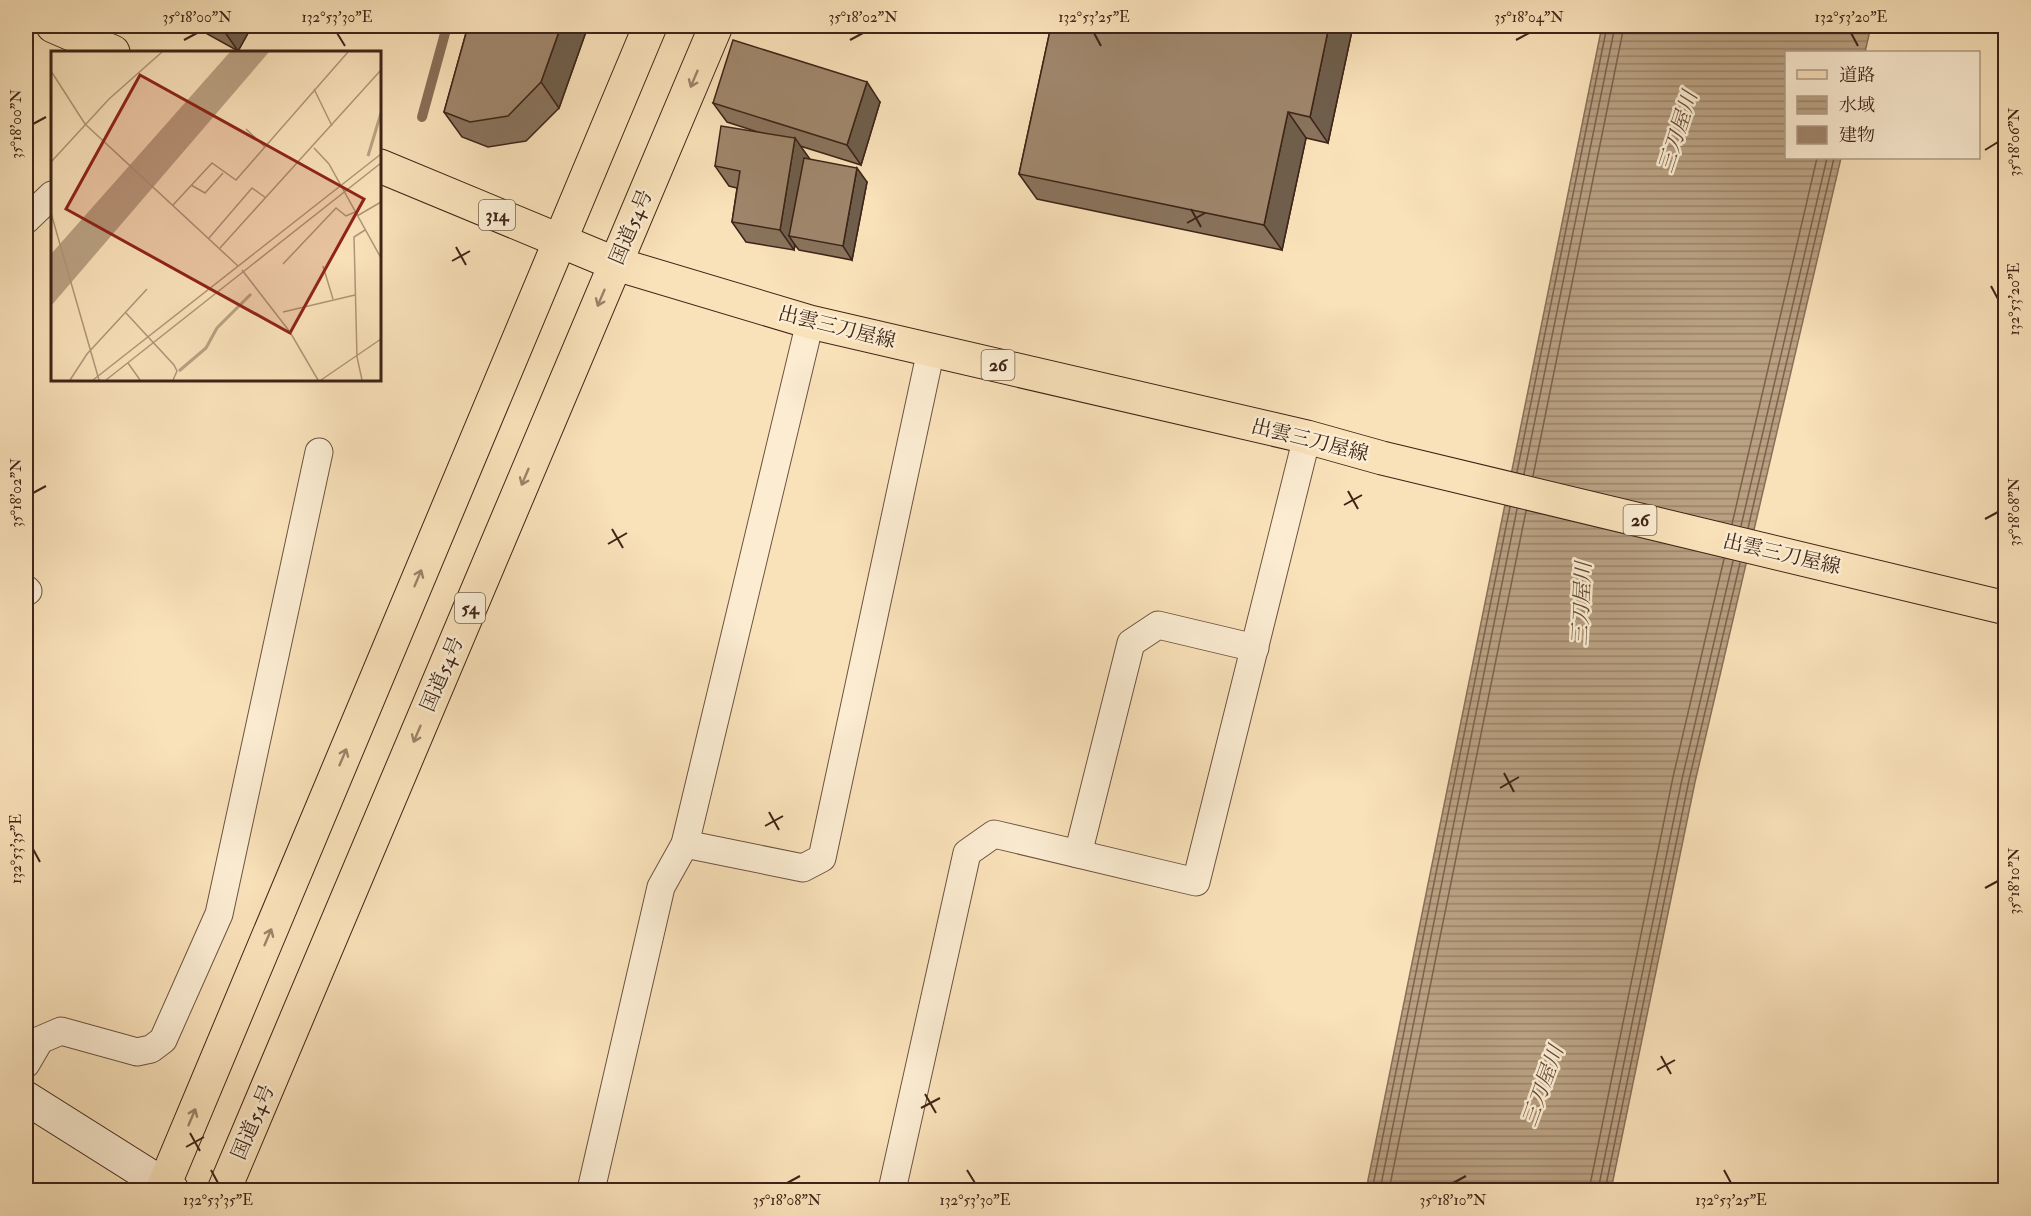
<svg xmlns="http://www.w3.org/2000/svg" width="2031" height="1216" font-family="'IM FELL Double Pica','Noto Serif JP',serif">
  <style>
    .water { fill: url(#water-rules); stroke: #886f57; stroke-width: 1.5 }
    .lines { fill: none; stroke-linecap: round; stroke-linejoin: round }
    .shore { stroke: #7c624c; stroke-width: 1.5 }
    .stream { stroke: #886f57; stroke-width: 10 }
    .street-casing { stroke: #6d5340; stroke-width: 29 }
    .secondary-casing { stroke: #3e2417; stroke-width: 35 }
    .primary-casing { stroke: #3e2417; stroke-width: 35 }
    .highway-casing { stroke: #3e2417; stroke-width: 35 }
    .street { stroke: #fbecd2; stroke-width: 27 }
    .secondary { stroke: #fbecd2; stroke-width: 33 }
    .primary { stroke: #f9e1b9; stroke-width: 33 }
    .highway { stroke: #f9e1b9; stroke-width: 33 }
    .wall { fill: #89735c; stroke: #3e2417; stroke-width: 1.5 }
    .shaded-wall { fill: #6f5e4b; stroke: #3e2417; stroke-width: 1.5 }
    .building { fill: #9f866b; stroke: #3e2417; stroke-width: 1.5 }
    .oneway { stroke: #9c8268 }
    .ticks { fill: none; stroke: #3e2417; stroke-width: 2 }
    .labels { text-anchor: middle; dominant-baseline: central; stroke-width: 5; stroke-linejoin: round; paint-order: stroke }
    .shield { fill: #fbecd2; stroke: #77604f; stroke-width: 1.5 }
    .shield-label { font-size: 18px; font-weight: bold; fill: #3e2417 }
    .street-label { font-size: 20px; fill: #3e2417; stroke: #fbecd2 }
    .water-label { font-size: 21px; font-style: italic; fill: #634a37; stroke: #fbecd2 }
    .inset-river { fill: none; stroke: #b9a182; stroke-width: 3 }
    .inset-road { fill: none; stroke: #ae9578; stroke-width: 1.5 }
    .view { fill: #8f2418; fill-opacity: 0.15; stroke: #8f2418; stroke-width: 3 }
    .inset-edge { fill: none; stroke: #3e2417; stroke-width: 3 }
    .neatline { fill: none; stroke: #3e2417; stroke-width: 2 }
    .ticks-label { font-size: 15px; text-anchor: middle; fill: #3e2417 }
  </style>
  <defs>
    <pattern id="water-rules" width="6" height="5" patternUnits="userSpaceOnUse" patternTransform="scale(1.5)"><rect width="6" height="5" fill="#b9a182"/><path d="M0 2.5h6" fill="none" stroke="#988369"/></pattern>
  </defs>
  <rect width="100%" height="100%" fill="#f9e1b9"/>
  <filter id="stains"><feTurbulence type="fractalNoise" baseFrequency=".00333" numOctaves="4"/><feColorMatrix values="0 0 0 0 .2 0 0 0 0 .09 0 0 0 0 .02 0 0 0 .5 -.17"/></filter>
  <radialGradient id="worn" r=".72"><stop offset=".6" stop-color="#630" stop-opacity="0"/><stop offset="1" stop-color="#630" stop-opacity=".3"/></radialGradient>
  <!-- water -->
  <path class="water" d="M1602 26H1871L1865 52H1786V158H1841L1695 782 1611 1190H1366Z"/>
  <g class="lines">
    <!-- shore -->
    <g class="shore">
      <path d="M1517 472 1607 26"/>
      <path d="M1524 474 1615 26"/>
      <path d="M1533 476 1624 26"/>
      <path d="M1732 524 1817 158"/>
      <path d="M1741 526 1827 158"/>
      <path d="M1748 528 1834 158"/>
      <path d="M1372 1190 1510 507"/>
      <path d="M1380 1190 1517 509"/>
      <path d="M1389 1190 1526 511"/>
      <path d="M1589 1190 1673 777 1724 559"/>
      <path d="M1598 1190 1682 779 1733 561"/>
      <path d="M1605 1190 1689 780 1740 563"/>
    </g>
    <!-- stream -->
    <path class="stream" d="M422 117 447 26"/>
    <defs>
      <g id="street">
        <path d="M26 220 52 195"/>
        <path d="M26 589 28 591"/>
        <path d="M685 844 803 868 822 858 931 350"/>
        <path d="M1078 854 1131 643 1158 625 1255 648"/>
        <path d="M26 1064 40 1040 61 1031 137 1052 151 1049 163 1040 219 914 319 452"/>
        <path d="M591 1190 661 887 685 844 810 322"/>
        <path d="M892 1190 967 853 994 834 1196 882 1307 437"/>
      </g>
      <path id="secondary" d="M26 1098 172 1190"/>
      <path id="primary" d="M616 264 810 322 1307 437 1382 458 2006 608"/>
      <g id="highway">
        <path d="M53 26 113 52"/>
        <path d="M380 166 616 264"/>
        <path d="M162 1190 650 26"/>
        <path d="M224 1190 716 26"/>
      </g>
    </defs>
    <!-- street casing -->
    <use href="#street" class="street-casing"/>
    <!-- secondary casing -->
    <use href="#secondary" class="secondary-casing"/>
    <!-- primary casing -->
    <use href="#primary" class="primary-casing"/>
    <!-- highway casing -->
    <use href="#highway" class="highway-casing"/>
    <!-- street -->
    <use href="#street" class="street"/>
    <!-- secondary -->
    <use href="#secondary" class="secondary"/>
    <!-- primary -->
    <use href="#primary" class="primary"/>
    <!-- highway -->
    <use href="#highway" class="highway"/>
  </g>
  <!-- wall -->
  <g class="wall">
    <path d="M193 26H252L238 51Z"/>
    <path d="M468 26H588L559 108 526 141 488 147 462 137 444 112Z"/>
    <path d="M1051 26H1353L1328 143 1306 138 1282 250 1037 199 1019 174Z"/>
    <path d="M880 102 861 165 800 146 809 158V159L867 182 852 260 799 250 795 245 794 250 746 242 732 222 737 188 729 186 715 166 758 132 727 122 713 103Z"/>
  </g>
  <!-- shaded-wall -->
  <g class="shaded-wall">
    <path d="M227 26H252L238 51 224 31Z"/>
    <path d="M561 26H588L559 108 541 82Z"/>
    <path d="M1329 26H1353L1328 143 1310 117Z"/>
    <path d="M867 82 880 102 861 165 847 145Z"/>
    <path d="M1288 112 1306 138 1282 250 1264 225Z"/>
    <path d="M795 138 809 158 796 237 789 236 795 245 794 250 780 230Z"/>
    <path d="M857 168 867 182 852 260 843 246Z"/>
  </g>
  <!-- building -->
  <g class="building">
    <path d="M214 26H227L224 31Z"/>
    <path d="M468 26H561L541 82 508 116 470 122 444 112Z"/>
    <path d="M1051 26H1329L1310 117 1288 112 1264 225 1019 174Z"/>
    <path d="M733 40 867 82 847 145 713 103Z"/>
    <path d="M721 126 795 138 780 230 732 222 740 171 715 166Z"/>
    <path d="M804 158 857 168 843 246 789 236Z"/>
  </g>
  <!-- one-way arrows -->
  <defs><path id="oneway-shaft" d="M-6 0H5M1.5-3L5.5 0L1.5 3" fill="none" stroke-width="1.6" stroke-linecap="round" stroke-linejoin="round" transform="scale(1.5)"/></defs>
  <g class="oneway">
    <use href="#oneway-shaft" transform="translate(694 79) rotate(113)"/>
    <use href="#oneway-shaft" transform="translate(601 298) rotate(113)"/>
    <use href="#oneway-shaft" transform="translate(525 477) rotate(113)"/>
    <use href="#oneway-shaft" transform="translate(418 578) rotate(-67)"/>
    <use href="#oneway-shaft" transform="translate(417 734) rotate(113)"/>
    <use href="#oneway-shaft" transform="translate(343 757) rotate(-67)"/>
    <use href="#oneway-shaft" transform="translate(268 937) rotate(-67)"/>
    <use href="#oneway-shaft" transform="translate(192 1117) rotate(-67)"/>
  </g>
  <!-- ticks -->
  <path class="ticks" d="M337 33 345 46M1094 33 1101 46M1851 33 1858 46M184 40 197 33M850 40 863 33M1516 40 1529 33M33 124 46 117M1985 150 1998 142M1191 209 1201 227M1187 223 1205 213M456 247 466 265M452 261 470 251M1991 286 1998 299M1348 491 1358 509M33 493 46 486M1344 505 1362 495M1985 519 1998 512M612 529 623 548M608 544 627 533M1504 773 1514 792M1500 788 1519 777M769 812 779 830M765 826 783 816M33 849 40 862M1985 888 1998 881M1661 1056 1671 1074M1657 1070 1675 1060M925 1094 936 1113M921 1108 940 1098M190 1133 200 1151M186 1147 204 1137M211 1170 218 1183M967 1170 975 1183M1724 1170 1731 1183M787 1183 800 1176M1453 1183 1466 1176"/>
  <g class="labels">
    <!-- shield labels -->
    <g class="shield">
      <rect x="479" y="200" width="36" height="30" rx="4.5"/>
      <rect x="981.5" y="350" width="33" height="30" rx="4.5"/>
      <rect x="1623.5" y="505" width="33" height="30" rx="4.5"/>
      <rect x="455" y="593" width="30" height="30" rx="4.5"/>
    </g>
    <g class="shield-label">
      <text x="497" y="215">314</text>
      <text x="998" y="365">26</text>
      <text x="1640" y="520">26</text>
      <text x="470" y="608">54</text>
    </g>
    <!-- street labels -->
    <g class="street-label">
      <text transform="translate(631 227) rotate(-67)">国道54号</text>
      <text transform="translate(837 327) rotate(14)">出雲三刀屋線</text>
      <text transform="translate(1310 440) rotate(14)">出雲三刀屋線</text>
      <text transform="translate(1782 554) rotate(13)">出雲三刀屋線</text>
      <text transform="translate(442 674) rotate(-67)">国道54号</text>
      <text transform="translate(253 1122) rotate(-67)">国道54号</text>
    </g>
    <!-- water labels -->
    <g class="water-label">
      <text transform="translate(1678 132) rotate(-72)">三刀屋川</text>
      <text transform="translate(1582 604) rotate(-87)">三刀屋川</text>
      <text transform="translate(1543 1086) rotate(-70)">三刀屋川</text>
    </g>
  </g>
  <!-- overview -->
  <g transform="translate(51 51)">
    <rect width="330" height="330" fill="#f9e1b9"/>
    <path d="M179 1H218L0 255V203Z" fill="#b9a182"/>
    <path class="inset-river" d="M317 105 330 62M128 320 155 297 166 277 200 243"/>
    <path class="inset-road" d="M0 20 34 73 187 215M263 38 281 75M195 78 214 96M263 97 278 113 330 207M0 111 58 48 111 1M140 134 154 142 172 122M122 154 161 112 185 129 297 1M0 162 48 329M306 165 330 151M158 187 201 137 215 147M169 197 330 19M232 213 285 157 295 165 304 161M272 215 282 248M191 219 239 281 267 329M232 261 304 244M75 262 123 314 126 320 122 329M77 312 89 329M19 329 36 303 96 238M42 329 330 103M55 329 330 112M270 329 330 288M311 329 306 306 303 186 314 179"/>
    <path class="view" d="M89 24 313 148 239 282 15 158Z"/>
    <rect width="330" height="330" class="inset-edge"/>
  </g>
  <!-- margin -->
  <rect width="2031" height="1216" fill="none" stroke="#f9e1b9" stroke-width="66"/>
  <!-- legend -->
  <rect x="1785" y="51" width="195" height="108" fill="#fbecd2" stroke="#af9c87" stroke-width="1.5"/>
  <rect x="1797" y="70" width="30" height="9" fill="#f9e1b9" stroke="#af9c87" stroke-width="1.5"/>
  <text x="1839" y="81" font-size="18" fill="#3e2417">道路</text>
  <rect x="1797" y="96" width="30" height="18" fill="url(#water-rules)" stroke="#af9c87" stroke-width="1.5"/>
  <text x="1839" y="111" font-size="18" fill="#3e2417">水域</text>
  <rect x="1797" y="126" width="30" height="18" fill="#9f866b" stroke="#af9c87" stroke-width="1.5"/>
  <text x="1839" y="141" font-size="18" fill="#3e2417">建物</text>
  <rect x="33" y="33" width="1965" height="1150" class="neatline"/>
  <g class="ticks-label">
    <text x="197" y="22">35°18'00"N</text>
    <text x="337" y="22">132°53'30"E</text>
    <text x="863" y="22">35°18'02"N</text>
    <text x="1094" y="22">132°53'25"E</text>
    <text x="1529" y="22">35°18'04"N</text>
    <text x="1851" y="22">132°53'20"E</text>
    <text transform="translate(16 124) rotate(-90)" y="5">35°18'00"N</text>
    <text transform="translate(2014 142) rotate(-90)" y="5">35°18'06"N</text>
    <text transform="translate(2014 299) rotate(-90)" y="5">132°53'20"E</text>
    <text transform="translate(16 493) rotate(-90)" y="5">35°18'02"N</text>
    <text transform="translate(2014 512) rotate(-90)" y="5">35°18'08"N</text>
    <text transform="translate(16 849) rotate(-90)" y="5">132°53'35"E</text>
    <text transform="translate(2014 881) rotate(-90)" y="5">35°18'10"N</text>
    <text x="218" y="1205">132°53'35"E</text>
    <text x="787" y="1205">35°18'08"N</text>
    <text x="975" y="1205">132°53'30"E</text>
    <text x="1453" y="1205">35°18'10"N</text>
    <text x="1731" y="1205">132°53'25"E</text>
  </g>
  <rect width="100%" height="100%" filter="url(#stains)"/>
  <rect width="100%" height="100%" fill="url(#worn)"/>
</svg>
